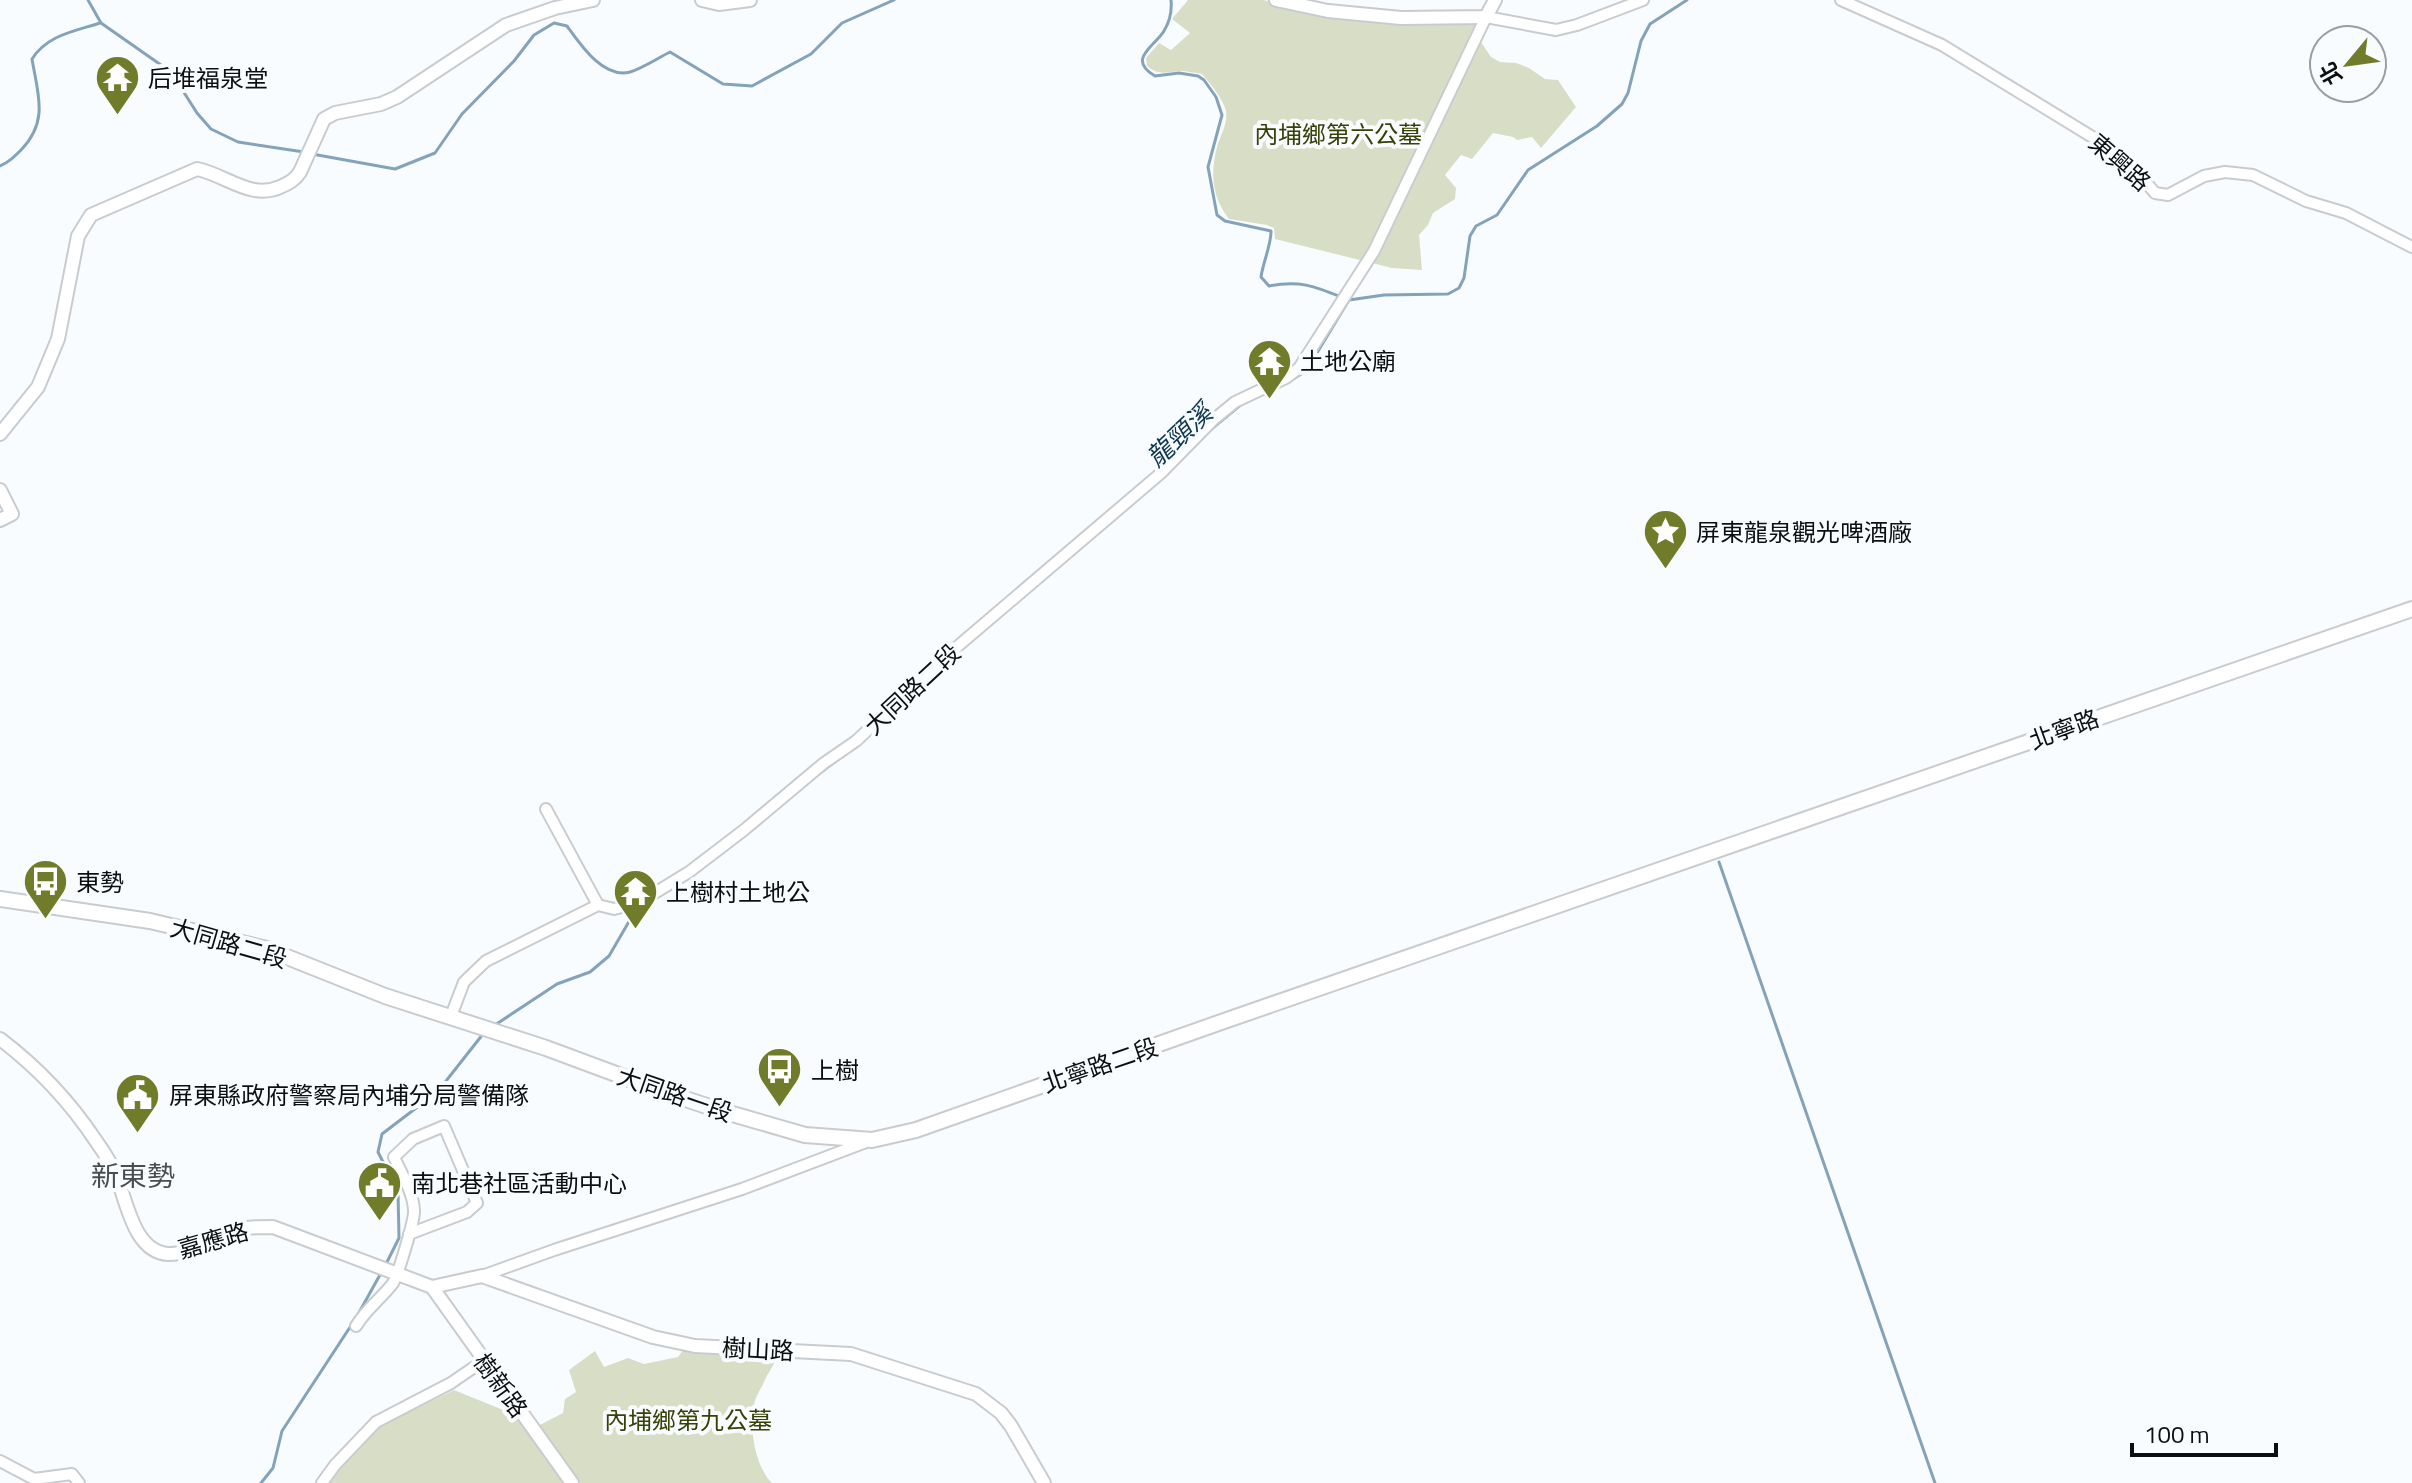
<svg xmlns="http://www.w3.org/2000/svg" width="2412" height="1483" font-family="'Titillium Web','Noto Sans TC',sans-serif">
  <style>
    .green { fill: #d8dec6 }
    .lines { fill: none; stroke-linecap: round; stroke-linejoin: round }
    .stream { stroke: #84a3b9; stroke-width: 3 }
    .minor-casing { stroke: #c9cccf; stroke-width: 14 }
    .tertiary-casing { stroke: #c9cccf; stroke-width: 16 }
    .secondary-casing { stroke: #c9cccf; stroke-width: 18 }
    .minor { stroke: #fff; stroke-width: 10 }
    .tertiary { stroke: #fff; stroke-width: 12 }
    .secondary { stroke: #fff; stroke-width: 14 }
    .labels { text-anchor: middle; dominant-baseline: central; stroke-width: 8; stroke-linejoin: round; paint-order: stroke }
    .poi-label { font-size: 24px; fill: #0d0e0f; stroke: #f9fcff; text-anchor: start }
    .park-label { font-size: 24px; fill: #384005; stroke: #f9fcff }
    .street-label { font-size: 24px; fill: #0d0e0f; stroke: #f9fcff }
    .water-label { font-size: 26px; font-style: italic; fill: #0f374f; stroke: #f9fcff }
    .quarter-label { font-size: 28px; fill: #4a4d4f; stroke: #f9fcff }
  </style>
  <rect width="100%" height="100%" fill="#f9fcff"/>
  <!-- green -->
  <g class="green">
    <path d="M1188 0H1263L1325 14 1489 20 1483 31 1481 42 1491 57 1500 62 1516 63 1529 68 1545 79 1558 80 1576 107 1541 148 1532 137 1517 140 1513 137 1493 133 1472 159 1461 155 1445 175 1456 188 1455 199 1433 213 1428 225 1419 235 1422 270 1392 268 1275 239 1274 228 1267 225 1229 219C1212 197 1210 174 1217 147 1220 136 1228 124 1226 111 1222 97 1211 85 1202 74 1195 73 1187 71 1180 71 1166 72 1159 76 1147 66L1146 58 1159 43 1171 50 1190 33 1172 19Z"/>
    <path d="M686 1346 777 1354C776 1364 768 1372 764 1382 761 1389 755 1397 754 1405 749 1429 755 1466 772 1483H330L345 1462 379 1426 454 1390 518 1416 530 1430 563 1413 565 1399 576 1392 569 1370 595 1351 604 1367 628 1358 644 1364 678 1357Z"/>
  </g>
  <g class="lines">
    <!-- stream -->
    <g class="stream">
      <path d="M88 0 101 23 171 72 197 113 211 129 238 142 304 152"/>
      <path d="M1171 0C1172 10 1170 21 1164 31 1155 46 1126 59 1155 76L1179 73 1198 76 1204 80 1216 97 1222 115 1208 167 1217 215 1225 221 1271 231C1271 246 1263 262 1261 277L1269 286C1299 280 1314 286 1341 297"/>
      <path d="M312 154 395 169 435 153 462 114 514 61 534 35 554 23 567 26C580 44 603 79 630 72 643 68 658 58 670 52L723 84 752 86 811 54 842 23 894 0"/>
      <path d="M0 166C9 162 14 157 21 150 49 121 38 95 32 59 47 35 75 31 100 23"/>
      <path d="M1290 381 1306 371 1349 300 1384 295 1448 294 1459 288 1464 278 1470 236 1476 226 1497 215 1528 170 1597 126 1622 104 1628 93 1641 41 1650 24 1687 0"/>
      <path d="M1209 431 1243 403"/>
      <path d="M812 779 848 752"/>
      <path d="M1719 862 1935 1483"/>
      <path d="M495 1025 557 984 590 972 609 956 638 906"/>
      <path d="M385 1266 399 1238 398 1192 378 1152 382 1134 424 1102 446 1081 483 1034"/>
      <path d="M261 1483 273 1468 282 1431 356 1318 381 1273"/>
    </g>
    <defs>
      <g id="minor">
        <path d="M1841 0 1942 45 2094 138 2132 166 2155 193 2168 195 2204 176 2225 172 2253 175 2306 201 2346 213 2412 247"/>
        <path d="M546 809 598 905"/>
        <path d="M451 1016 464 982 486 961 598 905 614 909 640 902 689 872 744 830 824 763 856 741 958 646 1161 473 1213 420 1235 402 1286 378 1299 368 1374 251 1486 17 1556 30 1577 25 1643 0"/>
        <path d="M482 1276 554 1250 742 1189 866 1142"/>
        <path d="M356 1326C367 1308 381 1299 393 1283 398 1275 415 1219 414 1210 413 1192 401 1173 394 1157L413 1139 444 1126 477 1203 467 1212 409 1234"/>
        <path d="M0 1461 34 1479 72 1474 79 1483"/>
        <path d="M322 1483 335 1465 376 1422 451 1383 483 1361"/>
      </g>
      <g id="tertiary">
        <path d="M702 0 719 4 750 0"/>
        <path d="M1276 0 1328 11 1401 18 1486 17 1495 0"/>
        <path d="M0 434 38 387 58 339 78 236 91 215 197 169C226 175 251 200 280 187 289 183 295 180 300 172L324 119 335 113 381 104 397 97 506 25 555 8 593 0"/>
        <path d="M0 490 12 514 0 520"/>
        <path d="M0 1039C37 1067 70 1102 96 1141 104 1152 112 1165 117 1178 127 1202 134 1252 168 1254 187 1255 208 1239 225 1233 241 1227 256 1227 273 1227L432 1287"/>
        <path d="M432 1287 482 1276 653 1337 695 1346 851 1354 976 1394 1001 1413 1011 1426 1044 1483"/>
        <path d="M432 1287 572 1483"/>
      </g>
      <path id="secondary" d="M0 899 150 921 267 949 385 996 546 1048 667 1093 722 1111 805 1135 872 1140 916 1130 1227 1020 2412 609"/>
    </defs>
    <!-- minor casing -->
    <use href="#minor" class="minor-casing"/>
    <!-- tertiary casing -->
    <use href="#tertiary" class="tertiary-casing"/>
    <!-- secondary casing -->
    <use href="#secondary" class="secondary-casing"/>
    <!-- minor -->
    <use href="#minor" class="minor"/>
    <!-- tertiary -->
    <use href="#tertiary" class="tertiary"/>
    <!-- secondary -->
    <use href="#secondary" class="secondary"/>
  </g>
  <!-- icons -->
  <defs>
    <symbol id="temple-pin" viewBox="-11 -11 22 30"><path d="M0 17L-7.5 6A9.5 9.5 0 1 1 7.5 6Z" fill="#707c29" stroke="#f9fcff"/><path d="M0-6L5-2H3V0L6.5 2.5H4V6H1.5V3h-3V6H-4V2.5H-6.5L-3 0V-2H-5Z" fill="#fff"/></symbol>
    <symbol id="sight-pin" viewBox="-11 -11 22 30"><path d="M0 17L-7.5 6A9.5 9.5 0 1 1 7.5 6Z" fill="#707c29" stroke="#f9fcff"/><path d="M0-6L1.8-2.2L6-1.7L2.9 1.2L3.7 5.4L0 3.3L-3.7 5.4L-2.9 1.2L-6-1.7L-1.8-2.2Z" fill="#fff"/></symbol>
    <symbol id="bus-pin" viewBox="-11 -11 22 30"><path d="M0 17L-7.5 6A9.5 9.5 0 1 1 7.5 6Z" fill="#707c29" stroke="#f9fcff"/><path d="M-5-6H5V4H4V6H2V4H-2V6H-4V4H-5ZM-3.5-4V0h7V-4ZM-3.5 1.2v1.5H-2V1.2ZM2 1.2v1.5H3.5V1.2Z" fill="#fff"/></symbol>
    <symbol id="civic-pin" viewBox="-11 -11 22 30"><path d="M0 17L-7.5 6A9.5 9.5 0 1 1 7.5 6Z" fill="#707c29" stroke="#f9fcff"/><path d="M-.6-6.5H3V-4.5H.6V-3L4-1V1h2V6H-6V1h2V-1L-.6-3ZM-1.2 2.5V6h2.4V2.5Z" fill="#fff"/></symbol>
  </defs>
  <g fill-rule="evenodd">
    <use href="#temple-pin" x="92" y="52" width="51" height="69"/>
    <use href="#temple-pin" x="1244" y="336" width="51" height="69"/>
    <use href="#sight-pin" x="1640" y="506" width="51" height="69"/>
    <use href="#bus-pin" x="20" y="856" width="51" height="69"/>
    <use href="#temple-pin" x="610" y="866" width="51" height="69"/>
    <use href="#bus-pin" x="754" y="1044" width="51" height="69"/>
    <use href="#civic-pin" x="112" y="1070" width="51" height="69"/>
    <use href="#civic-pin" x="354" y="1158" width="51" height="69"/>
  </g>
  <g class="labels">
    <!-- poi labels -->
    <g class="poi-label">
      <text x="148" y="78">后堆福泉堂</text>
      <text x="1300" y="361">土地公廟</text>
      <text x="1696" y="532">屏東龍泉觀光啤酒廠</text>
      <text x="76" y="882">東勢</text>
      <text x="666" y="892">上樹村土地公</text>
      <text x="811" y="1070">上樹</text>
      <text x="169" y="1095">屏東縣政府警察局內埔分局警備隊</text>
      <text x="411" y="1183">南北巷社區活動中心</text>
    </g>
    <!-- park labels -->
    <g class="park-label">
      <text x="1338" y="134">內埔鄉第六公墓</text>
      <text x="688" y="1420">內埔鄉第九公墓</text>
    </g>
    <!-- street labels -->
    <g class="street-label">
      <text transform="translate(2120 162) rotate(41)">東興路</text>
      <text transform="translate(912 689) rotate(-43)">大同路二段</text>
      <text transform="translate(2064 729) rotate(-20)">北寧路</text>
      <text transform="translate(229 943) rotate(16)">大同路二段</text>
      <text transform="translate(1100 1065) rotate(-19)">北寧路二段</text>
      <text transform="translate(675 1094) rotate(19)">大同路一段</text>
      <text transform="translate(213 1240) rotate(-16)">嘉應路</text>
      <text transform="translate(758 1349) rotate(3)">樹山路</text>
      <text transform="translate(501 1385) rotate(54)">樹新路</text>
    </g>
    <!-- water labels -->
    <g class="water-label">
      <text transform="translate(1179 435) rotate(-43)">龍頸溪</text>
    </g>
    <!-- quarter labels -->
    <g class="quarter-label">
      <text x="133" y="1175">新東勢</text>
    </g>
  </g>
  <!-- north arrow -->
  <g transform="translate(2348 64) rotate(241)"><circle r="38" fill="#f9fcff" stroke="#9b9d9f" stroke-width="2"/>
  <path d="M0-6L14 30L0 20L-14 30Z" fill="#707c29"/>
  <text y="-12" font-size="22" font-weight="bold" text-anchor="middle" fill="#0d0e0f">北</text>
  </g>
  <!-- scale -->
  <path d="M2132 1443v12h144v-12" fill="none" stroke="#0d0e0f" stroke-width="4"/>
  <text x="2144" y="1443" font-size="24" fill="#0d0e0f" stroke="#f9fcff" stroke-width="6" paint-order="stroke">100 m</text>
</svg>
